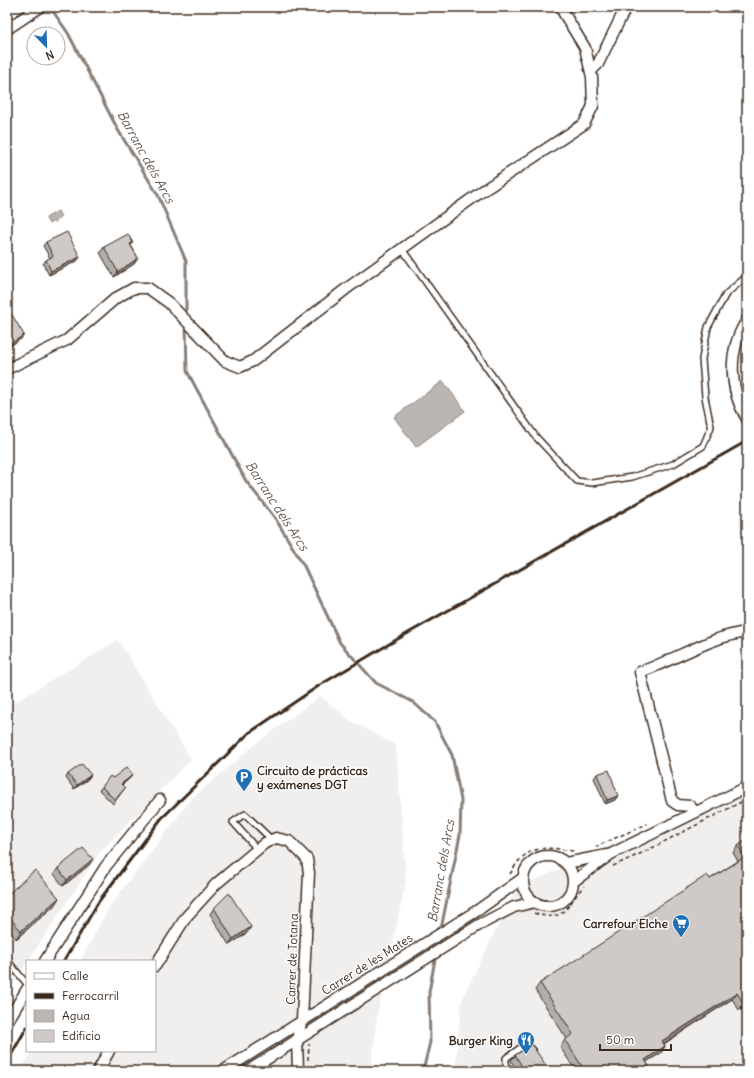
<svg xmlns="http://www.w3.org/2000/svg" width="754" height="1078" font-family="Delius,sans-serif">
  <style>
    .built { fill: #f1efee }
    .water { fill: #bcb6b3; stroke: #887e77 }
    .lines { fill: none; stroke-linecap: round; stroke-linejoin: round }
    .stream { stroke: #887e77; stroke-width: 3 }
    .lane-casing { stroke: #3b2a1e; stroke-width: 8 }
    .street-casing { stroke: #3b2a1e; stroke-width: 13 }
    .path { stroke: #3b2a1e; stroke-width: 1.5; stroke-dasharray: 4 3; stroke-linecap: butt }
    .lane { stroke: #fff; stroke-width: 5 }
    .street { stroke: #fff; stroke-width: 10 }
    .rail { stroke: #3b2a1e; stroke-width: 3 }
    .wall { fill: #b2aeab; stroke: #3b2a1e }
    .shaded-wall { fill: #918d8b; stroke: #3b2a1e }
    .building { fill: #cfcac7; stroke: #3b2a1e }
    .labels { text-anchor: middle; dominant-baseline: central; stroke-width: 3; stroke-linejoin: round; paint-order: stroke }
    .poi-label { font-size: 12px; font-weight: bold; fill: #3b2a1e; stroke: #fff; text-anchor: end }
    .street-label { font-size: 12px; fill: #3b2a1e; stroke: #fff }
    .water-label { font-size: 13px; font-style: italic; fill: #685b52; stroke: #fff }
  </style>
  <rect width="100%" height="100%" fill="#fff"/>
  <filter id="ink" filterUnits="userSpaceOnUse"><feTurbulence type="fractalNoise" baseFrequency=".025" numOctaves="2"/><feDisplacementMap in="SourceGraphic" scale="8" xChannelSelector="R" yChannelSelector="G"/><feConvolveMatrix kernelMatrix="1 2 1 2 8 2 1 2 1" color-interpolation-filters="sRGB"/></filter>
  <g filter="url(#ink)">
    <!-- built -->
    <g class="built">
      <path d="M118 640 191 759 100 852 7 993V707Z"/>
      <path d="M320 696 351 721 396 745 406 881 377 1016 371 1071H21L32 1051H155V961H80L110 906 191 799 257 743Z"/>
      <path d="M747 782V1071H455L462 999 516 889Z"/>
    </g>
    <!-- water -->
    <g class="water">
      <path d="M58 211 61 217 55 223 54 221 49 224 46 218Z"/>
      <path d="M443 381 465 411 416 447 394 417Z"/>
    </g>
    <g class="lines">
      <!-- stream -->
      <g class="stream">
        <path d="M50 7 68 33 118 130 158 195 186 261V318"/>
        <path d="M186 325 187 371 246 481 275 518 304 566 340 643 376 683 413 702 435 722 452 755 461 800 460 835 441 929"/>
        <path d="M438 949 440 937"/>
        <path d="M423 1071 430 1042 429 992 436 954"/>
      </g>
      <defs>
        <g id="lane">
          <path d="M402 249 536 437 577 481 592 483 632 477 673 464 703 446 711 427 705 397 702 359 708 327 726 294 747 276"/>
          <path d="M257 849 233 822 245 814 272 840"/>
          <path d="M7 960 27 984"/>
          <path d="M510 1071 506 1064V1058L523 1046 530 1047 533 1050"/>
        </g>
        <g id="street">
          <path d="M7 29 40 7"/>
          <path d="M591 71 598 64 626 7"/>
          <path d="M747 320C727 351 729 389 747 419"/>
          <path d="M7 369 67 340 116 298 134 288H148L169 303 225 361 240 367 253 361 346 289 481 192 584 124 593 106 592 77 585 48 560 7"/>
          <path d="M695 812 690 806 678 805 672 801 640 672C675 660 711 636 747 632"/>
          <circle cx="548" cy="881" r="25"/>
          <path d="M566 863 607 855"/>
          <path d="M574 881 611 854 747 787"/>
          <path d="M45 961 106 866 160 800"/>
          <path d="M155 966 186 917 216 884 265 843 276 838 289 841 307 859 309 873 302 1020 297 1039 298 1071"/>
          <path d="M7 1022 27 989"/>
          <path d="M98 1071 109 1051"/>
          <path d="M223 1071 478 910 523 878"/>
          <path d="M248 1071 479 925 514 907 535 902"/>
        </g>
      </defs>
      <!-- lane casing -->
      <use href="#lane" class="lane-casing"/>
      <!-- street casing -->
      <use href="#street" class="street-casing"/>
      <!-- path -->
      <g class="path">
        <path d="M595 847 647 824"/>
        <path d="M613 866 644 852 745 800"/>
        <path d="M510 874C514 868 518 860 524 856 538 844 558 849 573 851"/>
        <path d="M534 913C566 924 566 905 584 886"/>
        <path d="M292 1001 293 985"/>
        <path d="M308 1060 309 1044"/>
        <path d="M210 1071 214 1068"/>
      </g>
      <!-- lane -->
      <use href="#lane" class="lane"/>
      <!-- street -->
      <use href="#street" class="street"/>
      <!-- rail -->
      <g class="rail">
        <path d="M64 961 99 901 161 819 249 733 320 685 396 640 747 441"/>
        <path d="M7 1062 27 1027"/>
      </g>
    </g>
    <!-- wall -->
    <g class="wall">
      <path d="M46 242 80 257 77 261 49 275 43 264 46 260 50 258 43 246Z"/>
      <path d="M133 243 131 245 138 258 134 264 114 277 100 253 104 247Z"/>
      <path d="M68 774 88 779 74 789 66 778Z"/>
      <path d="M597 774 615 800 605 804 594 778Z"/>
      <path d="M133 775 130 778 122 785 125 788 113 804 99 790 102 787 113 778Z"/>
      <path d="M747 840V1006L739 1010 732 999 664 1044 665 1046 661 1053 646 1062 652 1071H576L560 1047 565 1040 567 1039 535 990 540 983 710 879 738 861 733 853 738 846Z"/>
      <path d="M89 865 63 886 54 874 58 868Z"/>
      <path d="M7 895 54 906 16 939 7 928Z"/>
      <path d="M214 908 247 933 229 945 210 914Z"/>
      <path d="M515 1055 550 1071H517L511 1061Z"/>
    </g>
    <!-- shaded-wall -->
    <g class="shaded-wall">
      <path d="M80 257 77 261 49 275 51 271Z"/>
      <path d="M138 258 134 264 114 277 118 272Z"/>
      <path d="M24 335 21 339 7 348V346Z"/>
      <path d="M91 775 88 779 74 789 77 785Z"/>
      <path d="M133 775 130 778 118 788 121 784Z"/>
      <path d="M618 796 615 800 605 804 607 800Z"/>
      <path d="M93 859 89 865 63 886 67 880Z"/>
      <path d="M59 898 54 906 16 939 21 931Z"/>
      <path d="M251 927 247 933 229 945 233 939Z"/>
      <path d="M12 960 7 967V964Z"/>
      <path d="M737 993 732 999 657 1048 662 1041Z"/>
      <path d="M747 1002V1006L739 1010 744 1004Z"/>
      <path d="M665 1046 661 1053 640 1066 645 1060Z"/>
    </g>
    <!-- building -->
    <g class="building">
      <path d="M67 232 80 257 51 271 46 260 53 256 46 242Z"/>
      <path d="M128 234 133 243 130 244 138 258 118 272 104 247Z"/>
      <path d="M11 313 24 335 7 346V316Z"/>
      <path d="M82 764 91 775 77 785 68 774Z"/>
      <path d="M127 767 133 775 121 784 125 788 115 800 102 787 110 776 113 778Z"/>
      <path d="M609 770 618 796 607 800 597 774Z"/>
      <path d="M747 840V1002L744 1004 737 993 662 1041 665 1046 645 1060 652 1071H585L565 1040 573 1034 540 983 707 875 710 879 745 857 738 846Z"/>
      <path d="M7 846 11 851 7 855Z"/>
      <path d="M83 848 93 859 67 880 58 868Z"/>
      <path d="M35 870 59 898 21 931 7 914V895Z"/>
      <path d="M229 893 251 927 233 939 214 908Z"/>
      <path d="M7 954 12 960 7 964Z"/>
      <path d="M532 1045 550 1071H525L515 1055Z"/>
    </g>
  </g>
  <!-- icons -->
  <defs>
    <symbol id="parking-pin" viewBox="-11 -11 22 30"><path d="M0 17L-7.5 6A9.5 9.5 0 1 1 7.5 6Z" fill="#1f6fb2" stroke="#fff"/><path d="M-3.5-5.5H1a3.5 3.5 0 0 1 0 7H-1V5.5H-3.5ZM-1-3.4V-.6H.8a1.4 1.4 0 0 0 0-2.8Z" fill="#fff"/></symbol>
    <symbol id="supermarket-pin" viewBox="-11 -11 22 30"><path d="M0 17L-7.5 6A9.5 9.5 0 1 1 7.5 6Z" fill="#1f6fb2" stroke="#fff"/><path d="M-6-5.5h2.5l.6 2H6L4.5 2H-2.5L-4.4-4H-6ZM-1.5 3.2a1.3 1.3 0 1 0 .1 0ZM3 3.2a1.3 1.3 0 1 0 .1 0Z" fill="#fff"/></symbol>
    <symbol id="restaurant-pin" viewBox="-11 -11 22 30"><path d="M0 17L-7.5 6A9.5 9.5 0 1 1 7.5 6Z" fill="#1f6fb2" stroke="#fff"/><path d="M-5-6h1v4h1v-4h1v4h1v-4h1v5L-1.5 .5V6h-2V.5L-5-1ZM5-6V6H3V1.5H1.5Q1.5-4 5-6Z" fill="#fff"/></symbol>
  </defs>
  <g fill-rule="evenodd">
    <use href="#parking-pin" x="234" y="767" width="20" height="27"/>
    <use href="#supermarket-pin" x="671" y="913" width="20" height="27"/>
    <use href="#restaurant-pin" x="516" y="1030" width="20" height="27"/>
  </g>
  <g class="labels">
    <!-- poi labels -->
    <g class="poi-label">
      <text x="257" y="770" text-anchor="start">Circuito de prácticas<tspan x="257" dy="14">y exámenes DGT</tspan></text>
      <text x="668" y="923">Carrefour Elche</text>
      <text x="513" y="1040">Burger King</text>
    </g>
    <!-- street labels -->
    <g class="street-label">
      <text transform="translate(292 959) rotate(-88)">Carrer de Totana</text>
      <text transform="translate(367 964) rotate(-32)">Carrer de les Mates</text>
    </g>
    <!-- water labels -->
    <g class="water-label">
      <text transform="translate(146 157) rotate(61)">Barranc dels Arcs</text>
      <text transform="translate(277 506) rotate(57)">Barranc dels Arcs</text>
      <text transform="translate(441 871) rotate(-80)">Barranc dels Arcs</text>
    </g>
  </g>
  <!-- margin -->
  <rect width="754" height="1078" fill="none" stroke="#fff" stroke-width="24"/>
  <rect x="12" y="12" width="730" height="1054" fill="none" stroke="#3b2a1e" stroke-width="1.5" filter="url(#ink)"/>
  <!-- legend -->
  <rect x="26" y="960" width="130" height="92" fill="#ffffff" stroke="#b1aaa5"/>
  <rect x="34" y="973" width="20" height="6" fill="#ffffff" stroke="#b1aaa5"/>
  <text x="62" y="980" font-size="12" fill="#3b2a1e">Calle</text>
  <rect x="34" y="993" width="20" height="6" fill="#3b2a1e" stroke="#b1aaa5"/>
  <text x="62" y="1000" font-size="12" fill="#3b2a1e">Ferrocarril</text>
  <rect x="34" y="1010" width="20" height="12" fill="#bcb6b3" stroke="#b1aaa5"/>
  <text x="62" y="1020" font-size="12" fill="#3b2a1e">Agua</text>
  <rect x="34" y="1030" width="20" height="12" fill="#cfcac7" stroke="#b1aaa5"/>
  <text x="62" y="1040" font-size="12" fill="#3b2a1e">Edificio</text>
  <!-- north arrow -->
  <g transform="translate(46 46) rotate(157)"><circle r="19" fill="#ffffff" stroke="#b1aaa5"/>
  <path d="M0-3L7 15L0 10L-7 15Z" fill="#1f6fb2"/>
  <text y="-6" font-size="11" font-weight="bold" text-anchor="middle" fill="#3b2a1e">N</text>
  </g>
  <!-- scale -->
  <path d="M600 1044v6h71v-6" fill="none" stroke="#3b2a1e" stroke-width="2"/>
  <text x="606" y="1044" font-size="12" fill="#3b2a1e" stroke="#ffffff" stroke-width="3" paint-order="stroke">50 m</text>
</svg>
